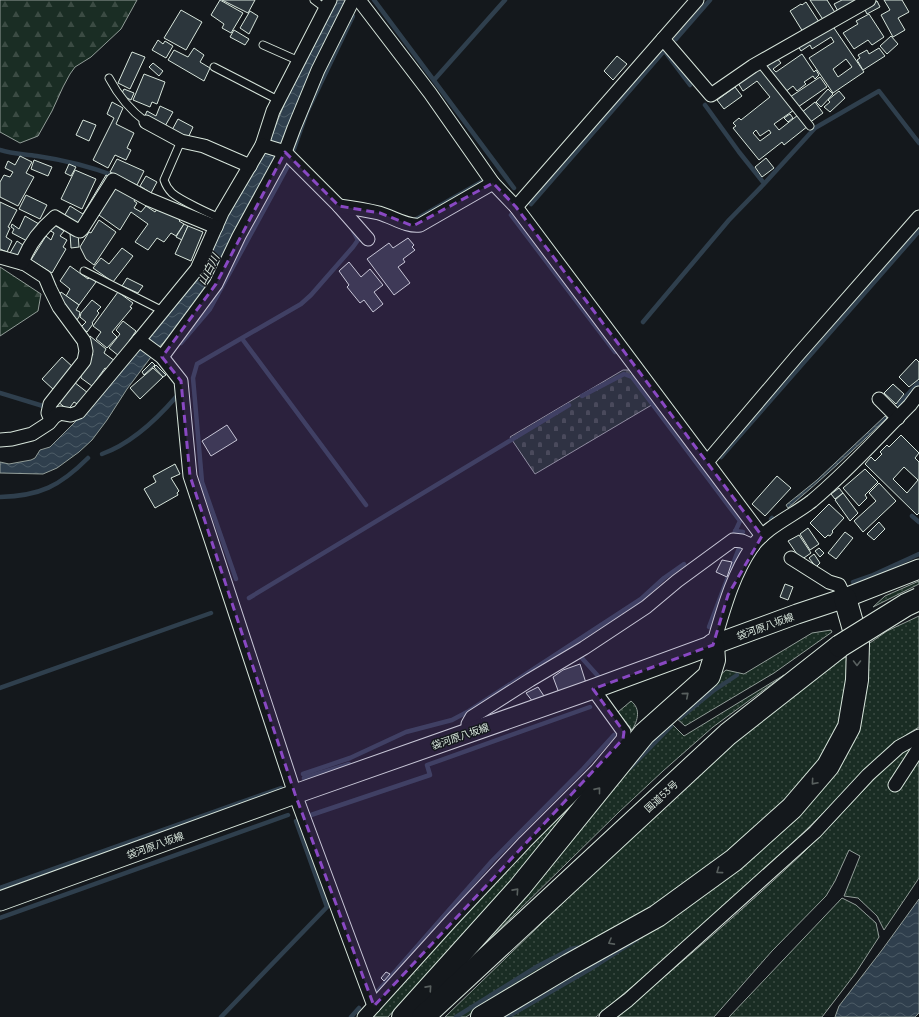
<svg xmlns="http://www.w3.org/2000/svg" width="919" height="1017" font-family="Manrope,'Noto Sans JP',sans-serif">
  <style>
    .grass { fill: url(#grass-dots); stroke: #939e99 }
    .forest { fill: url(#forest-firs); stroke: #939e99 }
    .cemetery { fill: url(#cemetery-stones); stroke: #939e99 }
    .water { fill: url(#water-waves); stroke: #939e99 }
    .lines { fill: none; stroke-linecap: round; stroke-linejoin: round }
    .stream { stroke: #2f3f4d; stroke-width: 4.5 }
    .building { fill: #2c363c; stroke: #d8e6dc; fill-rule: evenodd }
    .lane-casing { stroke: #d8e6dc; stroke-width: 9 }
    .street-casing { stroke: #d8e6dc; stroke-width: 15 }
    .secondary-casing { stroke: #d8e6dc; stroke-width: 21 }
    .highway-casing { stroke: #d8e6dc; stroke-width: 24 }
    .lane { stroke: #14181c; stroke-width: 7 }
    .street { stroke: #14181c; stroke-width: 13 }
    .secondary { stroke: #14181c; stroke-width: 19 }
    .highway { stroke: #14181c; stroke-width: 22 }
    .highway-bridge-casing { stroke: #d8e6dc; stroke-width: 24; stroke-linecap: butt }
    .highway-bridge { stroke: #14181c; stroke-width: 22 }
    .oneway { stroke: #59605f }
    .marked { fill: #8948c3; fill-opacity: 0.2; stroke: #8948c3; stroke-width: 3; stroke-dasharray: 8 5; stroke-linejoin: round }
    .labels { text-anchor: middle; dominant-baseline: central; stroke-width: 3; stroke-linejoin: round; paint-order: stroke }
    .street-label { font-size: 10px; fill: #d8e6dc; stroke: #14181c }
    .water-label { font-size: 11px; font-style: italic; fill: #d8e6dc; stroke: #14181c }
  </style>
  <defs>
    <pattern id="grass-dots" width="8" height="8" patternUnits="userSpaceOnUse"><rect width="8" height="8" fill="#1a2d24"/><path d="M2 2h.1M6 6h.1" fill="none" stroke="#3b4b43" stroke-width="1.8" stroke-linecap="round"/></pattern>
    <pattern id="forest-firs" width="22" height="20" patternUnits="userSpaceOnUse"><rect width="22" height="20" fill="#1a2d24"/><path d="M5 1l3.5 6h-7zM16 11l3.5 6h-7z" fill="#3b4b43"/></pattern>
    <pattern id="cemetery-stones" width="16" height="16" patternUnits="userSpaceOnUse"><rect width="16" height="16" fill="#1a2d24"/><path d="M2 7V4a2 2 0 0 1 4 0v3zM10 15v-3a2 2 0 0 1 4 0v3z" fill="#3b4b43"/></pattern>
    <pattern id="water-waves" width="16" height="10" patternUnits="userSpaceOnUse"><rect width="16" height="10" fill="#2f3f4d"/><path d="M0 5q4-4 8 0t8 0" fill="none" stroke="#4c5b66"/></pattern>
  </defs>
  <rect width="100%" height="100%" fill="#14181c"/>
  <!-- grass -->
  <g class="grass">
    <path d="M919 581V584L873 607 885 596Z"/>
    <path d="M919 616V727L906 735 871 766 760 875 690 938 596 1017H498L783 828 868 673 867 645 887 631Z"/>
    <path d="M831 630 832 632 774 673 685 726 673 715 726 670 744 674 812 633Z"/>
    <path d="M848 656V668L841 725 810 775 753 833 674 894 481 1007 466 1017H445L702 768 838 661Z"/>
    <path d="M784 675 713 727 663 771 619 812 462 966 668 720 684 736Z"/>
    <path d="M631 701C641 709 638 720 632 730L618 712Z"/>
    <path d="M915 745 888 785 897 792 919 760V878L884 930 877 916 858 898 844 896 860 856 849 850 835 881 826 896 772 951 714 1017H616C680 964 743 910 803 853 837 820 867 785 900 753Z"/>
    <path d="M582 794 531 858 388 1017H371L489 885Z"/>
    <path d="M842 898 856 905 876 923 879 937 855 974 822 1017H729Z"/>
  </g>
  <!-- forest -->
  <g class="forest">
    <path d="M0 0H137L121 29 91 57 75 67 70 74 63 87 52 111 38 136 20 143 0 132Z"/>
    <path d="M0 267 41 294 38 311 0 336Z"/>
  </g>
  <!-- cemetery -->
  <path class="cemetery" d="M623 370H630L655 403 535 474 510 437Z"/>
  <!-- water -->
  <g class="water">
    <path d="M334 0H347L309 75 295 109 277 156 197 304 151 357 127 389 107 420 92 440 79 452 57 468 43 474 0 473V462L9 464 31 460 35 458 40 450 50 447 85 412 219 231 271 137 296 75Z"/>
    <path d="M885 416 887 418C855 449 822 479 788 508L786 505 817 480Z"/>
    <path d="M919 899V1013L915 1017H835L839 1006 882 950Z"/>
  </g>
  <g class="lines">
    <!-- stream -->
    <g class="stream">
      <path d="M374 0 514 188"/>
      <path d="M676 39 710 0"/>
      <path d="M666 53 690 85"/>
      <path d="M434 80 505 0"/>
      <path d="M705 105 739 152 763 182"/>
      <path d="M294 149 307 112 353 16"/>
      <path d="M0 150C12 154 24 154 37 156 64 160 89 166 115 176"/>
      <path d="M531 204 664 51"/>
      <path d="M511 215 615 352"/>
      <path d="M413 221 483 181"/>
      <path d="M643 322 729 220 763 185 815 128 879 91 919 143"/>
      <path d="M243 340 366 505"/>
      <path d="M181 343 210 309 289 164"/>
      <path d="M0 393 43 406"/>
      <path d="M582 396 624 374 632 377 740 521 734 534 729 538"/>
      <path d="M899 404 918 383"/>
      <path d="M102 454C130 444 157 419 176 397"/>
      <path d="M721 457 919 231"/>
      <path d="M0 497C40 496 60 486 88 458"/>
      <path d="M912 516 919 522"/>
      <path d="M771 519 772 518"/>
      <path d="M735 531 743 532"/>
      <path d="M236 579 202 482 193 378 197 364 301 304 311 295 353 247 358 240 353 231"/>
      <path d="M853 582 873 575 919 554"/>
      <path d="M249 598 569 405"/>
      <path d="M709 627 739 548"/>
      <path d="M580 656 598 676"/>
      <path d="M0 688 211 613"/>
      <path d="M680 718 713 691 737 675"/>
      <path d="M630 768 671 726"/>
      <path d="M303 774 350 758 406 732 452 720 469 711 641 599 664 578 684 564"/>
      <path d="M304 778 349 764"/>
      <path d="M311 815 430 775 427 765 590 707"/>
      <path d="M0 888 281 788"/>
      <path d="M0 918 288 815"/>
      <path d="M378 991 492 861 583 769 614 735"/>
      <path d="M221 1017 327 907 296 821"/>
      <path d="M351 1017 359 1008"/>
      <path d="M456 1017 538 966 571 949 581 947"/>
      <path d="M507 1017 590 969 637 939"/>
    </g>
  </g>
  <!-- building -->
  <g class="building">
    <path d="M220 0 243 13 231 33 222 28 224 24 211 15Z"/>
    <path d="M222 0H255L248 13Z"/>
    <path d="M810 0H827L836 14 824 21Z"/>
    <path d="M842 0H863L839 13 834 4Z"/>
    <path d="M884 0H902L909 12 898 18 905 30 893 37 881 15 890 10Z"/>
    <path d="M877 1 880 7 867 14 864 8Z"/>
    <path d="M806 2 819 22 803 32 790 11 801 4 802 5Z"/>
    <path d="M181 10 202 22 186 50 164 38Z"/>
    <path d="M250 11 258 16 249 34 240 28Z"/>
    <path d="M869 14 884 37 872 45 868 40 854 49 843 33 858 24 856 21Z"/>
    <path d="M832 25 864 72 833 93 809 58 834 42 831 37 812 49 810 45 801 51 798 46ZM846 59 852 67 838 77 833 69Z"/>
    <path d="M234 30 249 39 245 45 230 37Z"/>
    <path d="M891 36 898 44 887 54 880 46Z"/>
    <path d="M158 40 163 44 165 41 173 46 166 58 152 50Z"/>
    <path d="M194 48 204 55 200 62 210 68 204 81 168 60 174 50 188 57Z"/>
    <path d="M879 48 885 56 863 70 857 60 860 58 858 55 867 50 869 54Z"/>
    <path d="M132 52 145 57 130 89 118 83Z"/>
    <path d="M802 54 814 72 816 70 819 75 815 79 813 76 804 82 806 84 797 91 793 86 785 92 765 65 776 57 781 63 773 69 776 72Z"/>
    <path d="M617 56 627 64 613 80 604 71Z"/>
    <path d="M153 63 163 71 159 76 149 67Z"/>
    <path d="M760 67 794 110 774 124 779 130 798 115 808 126 784 145 782 142 759 160 733 128 736 126 733 123 739 118 741 120 770 97 757 81 743 91 738 83ZM756 130 760 136 769 130 771 133 760 141 753 133Z"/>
    <path d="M144 74 165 82 157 104 152 102 150 107 133 100Z"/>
    <path d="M820 77 827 87 798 107 790 97Z"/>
    <path d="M735 87 742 96 724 109 717 100Z"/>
    <path d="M124 89 134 93 131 100 121 95Z"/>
    <path d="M828 89 833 94 821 107 816 102Z"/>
    <path d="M839 91 845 98 830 112 824 107 830 102 828 100Z"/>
    <path d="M112 102 123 108 116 124 134 133 127 148 131 150 126 160 115 155 108 168 93 160 114 118 107 114Z"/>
    <path d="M815 102 823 113 809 123 801 113Z"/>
    <path d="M160 106 173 112 164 128 144 118 147 111 156 116Z"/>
    <path d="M790 114 793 118 788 122 784 118Z"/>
    <path d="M178 119 193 127 188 138 172 130Z"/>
    <path d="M83 120 96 125 89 141 76 135Z"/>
    <path d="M20 156 32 162 26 173 34 177 18 206 0 197V182L4 175 10 177 13 172 5 168 8 161 15 165Z"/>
    <path d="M766 158 774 168 762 177 755 167Z"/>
    <path d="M117 159 144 171 137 185 110 172Z"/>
    <path d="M34 160 52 167 48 176 31 169Z"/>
    <path d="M69 164 76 167 71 176 65 173Z"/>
    <path d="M75 170 96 179 82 209 61 199Z"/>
    <path d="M106 175 110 177 80 228 63 218 70 206 83 214Z"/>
    <path d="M146 176 157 182 151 193 140 186Z"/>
    <path d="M115 185 135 199 134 201 137 203 134 208 141 212 146 206 155 212 159 206 180 220 179 221 184 224 176 236 171 233 164 242 157 238 148 250 135 242 148 224 131 212 120 230 96 213Z"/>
    <path d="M26 195 47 205 40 219 19 209Z"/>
    <path d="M0 202 17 210 8 227 10 228 6 237 12 241 7 252 0 249Z"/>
    <path d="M25 216 39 224 29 242 12 233 14 229 11 227 12 224 19 229Z"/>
    <path d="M99 220 116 232 94 265 86 259 80 247 89 232 91 233Z"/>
    <path d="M53 224 64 231 60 236 67 240 63 247 66 249 52 273 31 260 46 236 51 240 54 233 49 230Z"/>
    <path d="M184 224 188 226 182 240 176 237Z"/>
    <path d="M188 226 203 232 191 261 175 254Z"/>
    <path d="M70 233H78L79 247 71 248Z"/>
    <path d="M408 238 414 245 412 247 415 250 403 259 405 262 398 267 410 283 394 295 367 259 389 243 393 248Z"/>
    <path d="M17 241 26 247 19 259 10 253Z"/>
    <path d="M122 248 133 256 113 282 93 268 101 258 109 264Z"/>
    <path d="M349 262 361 277 370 269 383 285 374 292 383 304 373 312 364 300 360 303 347 287 349 285 339 271Z"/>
    <path d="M70 266 88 279 90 277 96 282 79 305 66 296 70 289 60 281Z"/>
    <path d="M127 278 143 286 138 293 122 286Z"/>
    <path d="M61 292 79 305 76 310 80 312 79 317 76 321 59 296Z"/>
    <path d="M118 292 133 303 130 307 132 308 112 332 117 337 107 348 96 339 101 332 93 326Z"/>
    <path d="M92 300 101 307 97 311 99 313 92 323 93 324 87 332 81 327 86 322 80 317 81 313Z"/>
    <path d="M123 321 136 331 129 341 130 343 119 356 109 348 120 334 116 330Z"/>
    <path d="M90 336 106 349 104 353 115 361 109 370 105 368 92 386 81 378V372L93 354 91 353 89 339Z"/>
    <path d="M62 357 74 368 54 390 42 379Z"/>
    <path d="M916 359 919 362V379L909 387 899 377Z"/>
    <path d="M152 362 155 365 144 375 142 372Z"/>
    <path d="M156 365 166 375 163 377 154 367Z"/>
    <path d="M153 368 163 377 140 399 130 388Z"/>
    <path d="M74 382 88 393 79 405 74 402 68 410 57 401Z"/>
    <path d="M893 384 904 394 896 404 884 393Z"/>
    <path d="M227 425 237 440 211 456 202 441Z"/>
    <path d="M901 435 919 453 915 458 919 462V513L917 515 865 464 871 457 875 461 882 454 880 452 887 445 889 447ZM904 467 918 480 907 493 893 479Z"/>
    <path d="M175 464 180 474 171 478 179 491 177 493 178 495 155 508 144 489 156 482 153 476Z"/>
    <path d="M865 469 878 482 865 495 867 498 859 506 843 488Z"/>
    <path d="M777 476 791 488 765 516 752 504Z"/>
    <path d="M879 483 896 501 863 532 854 521 876 501 869 493Z"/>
    <path d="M839 488 843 493 835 499 831 494Z"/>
    <path d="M843 493 858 513 850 521 835 500Z"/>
    <path d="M829 504 844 518 832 531 833 532 830 536 828 535 825 538 810 523Z"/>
    <path d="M879 522 885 529 874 540 867 534Z"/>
    <path d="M808 528 819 544 810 550 800 534Z"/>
    <path d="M845 532 853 538 836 559 828 553Z"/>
    <path d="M799 535 811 553 801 560 788 541Z"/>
    <path d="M819 548 824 553 820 557 815 551Z"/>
    <path d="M814 554 820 563 816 567 809 558Z"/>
    <path d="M722 560 732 562 727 577 716 572Z"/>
    <path d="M785 584 793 587 788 600 780 597Z"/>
    <path d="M580 664 586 683 559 693 553 677 563 670Z"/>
    <path d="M538 687 544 696 533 702 526 693Z"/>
    <path d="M386 972 390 974 384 981 381 978Z"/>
  </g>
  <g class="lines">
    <defs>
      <g id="lane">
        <path d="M314 0 326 9"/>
        <path d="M263 45 299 61"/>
        <path d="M759 62 810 126"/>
        <path d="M214 67 278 100"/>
        <path d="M109 78C118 95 130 110 146 122"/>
        <path d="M181 141 164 180C166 186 168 189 172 193 180 200 210 214 220 218"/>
        <path d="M84 271 163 311"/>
      </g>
      <g id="street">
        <path d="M330 0 273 111 262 145 222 213 197 269 139 340 162 357 181 381 190 476 295 794 374 1006"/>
        <path d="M359 0 430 93 493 183 516 207 762 536"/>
        <path d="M663 39 711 95 753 66 869 0"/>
        <path d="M146 122 181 141 204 146 250 166"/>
        <path d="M262 145 285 152 339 206 368 239"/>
        <path d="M339 206C353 208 366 210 379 213 393 217 407 227 420 225L493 183"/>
        <path d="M516 207 697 0"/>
        <path d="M0 257 25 264 45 277 50 289 59 307 84 341 86 351 84 361 50 404 48 413 51 420"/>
        <path d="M22 263C28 246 41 229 55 217L77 230 80 231 82 229 113 180 148 199 216 227"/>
        <path d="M162 357 216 284 239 236 285 152 294 128 318 70 353 0"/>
        <path d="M879 399 898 418"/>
        <path d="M0 440 12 439 32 434 49 423 54 417 60 413 71 415 79 412 139 340"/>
        <path d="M707 462 797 356 919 217"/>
        <path d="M791 558 829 582 839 585 845 598"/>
        <path d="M713 645C723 612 732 576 752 547 767 526 793 516 812 501 847 472 878 437 910 405L919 393"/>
        <path d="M468 734V724L472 717 530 680 584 648 646 607 677 581 733 540 742 541 753 546"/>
        <path d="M895 785 919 748"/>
        <path d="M364 1017 451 921 525 842 597 770 623 739 624 732 593 689"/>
        <path d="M606 1017 628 1000 815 832 868 775 899 747 919 736"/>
      </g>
      <path id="secondary" d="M0 901 295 794 593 689 797 614 845 598 919 569"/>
      <g id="highway">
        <path d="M403 1017 520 887 644 734 709 676 714 660 713 645"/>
        <path d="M423 1017 728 734 840 646"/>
        <path d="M482 1017 569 965 657 916 734 860 792 808 828 766 849 727 857 680 858 644 845 598"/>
      </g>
    </defs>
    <!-- lane casing -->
    <use href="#lane" class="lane-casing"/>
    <!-- street casing -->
    <use href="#street" class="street-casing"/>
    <!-- secondary casing -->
    <use href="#secondary" class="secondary-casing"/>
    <!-- highway casing -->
    <use href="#highway" class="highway-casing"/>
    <!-- lane -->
    <use href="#lane" class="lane"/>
    <!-- street -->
    <use href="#street" class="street"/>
    <!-- secondary -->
    <use href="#secondary" class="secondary"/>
    <!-- highway -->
    <use href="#highway" class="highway"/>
    <defs>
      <path id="highway-bridge" d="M840 646 906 605 919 599"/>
    </defs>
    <!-- highway-bridge casing -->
    <use href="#highway-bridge" class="highway-bridge-casing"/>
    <!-- highway-bridge -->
    <use href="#highway-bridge" class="highway-bridge"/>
  </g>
  <!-- one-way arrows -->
  <defs><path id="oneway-chevron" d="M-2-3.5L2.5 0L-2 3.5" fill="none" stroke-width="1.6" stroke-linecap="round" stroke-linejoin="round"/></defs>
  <g class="oneway">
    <use href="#oneway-chevron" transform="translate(857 663) rotate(90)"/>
    <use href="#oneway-chevron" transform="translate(686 695) rotate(-41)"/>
    <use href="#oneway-chevron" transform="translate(814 782) rotate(131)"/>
    <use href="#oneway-chevron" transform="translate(598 790) rotate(-51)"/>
    <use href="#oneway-chevron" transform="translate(719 871) rotate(144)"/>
    <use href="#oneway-chevron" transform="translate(516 891) rotate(-48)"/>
    <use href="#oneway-chevron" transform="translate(611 942) rotate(151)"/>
    <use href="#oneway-chevron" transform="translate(429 988) rotate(-48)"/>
  </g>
  <!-- marked area -->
  <path class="marked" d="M285 152 339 206 380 213 413 226 493 183 516 207 762 536 728 595 713 645 593 689 624 732 623 739 374 1006 295 794 230 597 190 476 181 381 162 357 216 284Z"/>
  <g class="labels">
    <!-- street labels -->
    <g class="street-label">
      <text transform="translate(765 626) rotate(-20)">袋河原八坂線</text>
      <text transform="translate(460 736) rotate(-19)">袋河原八坂線</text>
      <text transform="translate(661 796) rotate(-43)">国道53号</text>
      <text transform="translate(155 845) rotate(-20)">袋河原八坂線</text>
    </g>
    <!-- water labels -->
    <g class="water-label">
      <text transform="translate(208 269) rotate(-62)">山白川</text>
    </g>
  </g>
</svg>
